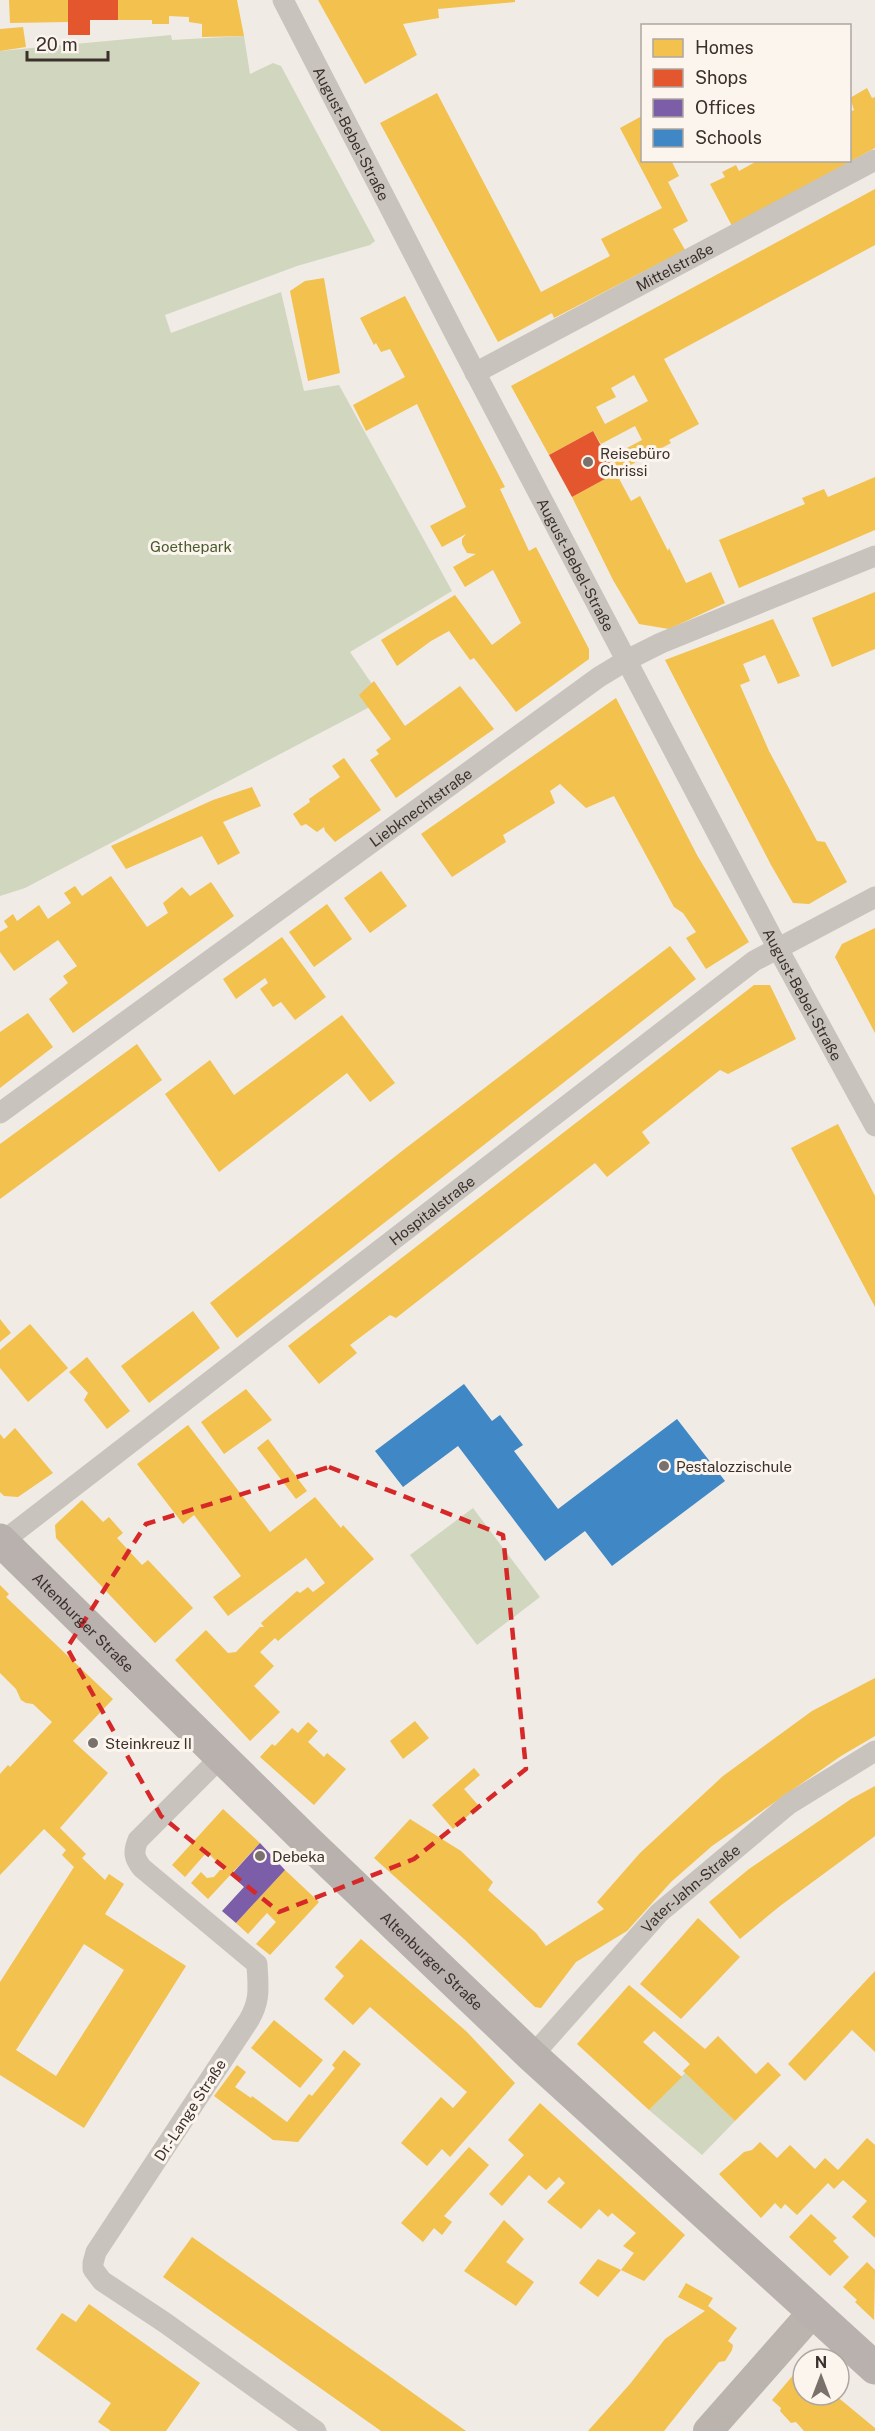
<svg xmlns="http://www.w3.org/2000/svg" width="875" height="2431" font-family="'Public Sans',sans-serif">
  <style>
    .green { fill: #d1d6bf }
    .homes { fill: #f2c14e; fill-rule: evenodd }
    .shops { fill: #e4572e }
    .offices { fill: #7b5ea7 }
    .schools { fill: #3f88c5 }
    .lines { fill: none; stroke-linecap: round; stroke-linejoin: round }
    .street { stroke: #c9c3be; stroke-width: 21 }
    .secondary { stroke: #bab3ae; stroke-width: 30 }
    .primary { stroke: #b8b1ad; stroke-width: 33 }
    .marked { fill: none; stroke: #d62828; stroke-width: 4.5; stroke-dasharray: 12 8; stroke-linejoin: round }
    .poi-dot { fill: #7a716c; stroke: #fbf5ee; stroke-width: 2 }
    .labels { text-anchor: middle; dominant-baseline: central; stroke-width: 6; stroke-linejoin: round; paint-order: stroke }
    .street-label { font-size: 15px; fill: #3b302b; stroke: #fbf5ee }
    .poi-label { font-size: 15px; fill: #3b302b; stroke: #fbf5ee; text-anchor: start }
    .park-label { font-size: 15px; fill: #4a5a2e; stroke: #fbf5ee }
  </style>
  <rect width="100%" height="100%" fill="#f0ebe5"/>
  <!-- green -->
  <g class="green">
    <path d="M171 35 172 40 244 36 250 74 273 63 281 66 375 241 370 245 297 266 165 315 171 333 281 292 304 391 339 385 452 591 350 652 383 700 25 888 0 896V51Z"/>
    <path d="M473 1508 540 1597 477 1645 410 1555Z"/>
    <path d="M685 2073 735 2121 702 2155 649 2110Z"/>
  </g>
  <!-- homes -->
  <g class="homes">
    <path d="M9 0H68V22L10 23Z"/>
    <path d="M118 0H237L244 36 202 37V24L189 22V17L169 16V24H152V20H118Z"/>
    <path d="M318 0H515V2L438 9 439 18 403 24 417 55 365 84Z"/>
    <path d="M23 27 26 47 0 51V29Z"/>
    <path d="M867 88 872 98 875 97V148L732 226 710 184 725 177 722 172 736 165 739 171 759 160H850V112L854 110 850 98Z"/>
    <path d="M437 93 541 292 610 256 601 239 662 208 620 128 642 116V160H671L679 176 668 182 688 221 673 229 685 250 554 318 552 313 498 342 380 123Z"/>
    <path d="M875 189V245L664 359 699 424 669 440 671 443 616 473 631 501 640 496 668 551 669 548 686 583 711 572 725 603 669 629 639 624 613 580 572 497 616 473 608 458 642 440 635 426 601 444 593 431 549 455 511 386ZM634 375 648 401 605 424 596 407 616 397 611 388Z"/>
    <path d="M324 278 340 373 308 381 290 291 305 281Z"/>
    <path d="M405 296 505 487 500 489 529 551 536 547 589 649V659L516 712 474 658 470 660 449 631 431 641 397 666 381 640 455 595 492 645 521 623 493 570 465 587 453 567 476 554 467 553 462 544V539L466 534 442 547 430 526 466 507 417 404 366 431 353 405 405 377 390 349 381 352 376 343 374 345 360 318Z"/>
    <path d="M875 477V530L739 588 719 540 805 504 802 498 824 489 828 497Z"/>
    <path d="M875 592V649L832 667 812 618Z"/>
    <path d="M773 619 800 676 778 684 765 655 743 664 750 681 740 685 769 751 817 841 825 842 847 882 809 904 793 903 771 865 665 660Z"/>
    <path d="M374 681 405 726 460 686 494 729 396 798 370 760 379 754 376 750 391 739 359 695Z"/>
    <path d="M616 698 697 855 749 942 706 969 686 938 696 932 683 913 674 907 614 796 586 808 560 784 550 791 555 803 503 835 506 842 452 877 421 834Z"/>
    <path d="M344 758 381 810 335 842 325 831 324 827 317 832 306 824 301 826 293 814 310 802 309 799 340 777 332 766Z"/>
    <path d="M252 787 261 806 223 822 240 853 218 865 202 836 126 869 111 846 213 800Z"/>
    <path d="M381 871 407 906 370 933 344 898Z"/>
    <path d="M111 876 147 927 168 913 163 903 182 887 190 896 211 882 234 916 73 1033 49 999 68 983 63 976 77 966 58 940 14 971 0 952V932L8 927 4 921 13 914 17 921 39 905 48 919 71 903 64 893 75 886 82 896Z"/>
    <path d="M327 904 352 939 314 967 289 932Z"/>
    <path d="M875 928V1033L835 957 842 944Z"/>
    <path d="M282 937 326 997 295 1020 281 1002 273 1007 260 989 268 983 265 978 236 999 223 979Z"/>
    <path d="M670 946 696 979 237 1338 210 1303 402 1151Z"/>
    <path d="M754 985H770L796 1039 728 1074 720 1070 642 1132 650 1143 607 1177 595 1163 396 1318 390 1315 350 1345 357 1353 319 1384 288 1346Z"/>
    <path d="M28 1013 53 1047 0 1088V1032Z"/>
    <path d="M342 1015 395 1083 370 1102 347 1073 219 1172 165 1094 210 1060 234 1095Z"/>
    <path d="M137 1044 162 1080 0 1199V1144Z"/>
    <path d="M838 1124 875 1196V1307L791 1148Z"/>
    <path d="M193 1311 220 1348 149 1403 121 1366Z"/>
    <path d="M0 1319 11 1333 0 1342Z"/>
    <path d="M30 1324 68 1368 28 1402 0 1368V1350Z"/>
    <path d="M87 1357 130 1411 107 1429 84 1400 88 1393 69 1372Z"/>
    <path d="M246 1389 272 1420 224 1454 201 1422Z"/>
    <path d="M188 1425 270 1532 315 1497 341 1528 343 1525 374 1559 278 1641 275 1638 260 1652 274 1666 254 1686 280 1712 250 1741 175 1660 206 1630 228 1653 236 1652 260 1627H264L261 1623 297 1591 300 1593 308 1587 313 1592 325 1583 306 1558 228 1616 213 1597 241 1576 194 1515 183 1524 137 1464Z"/>
    <path d="M15 1428 53 1473 18 1497 4 1496 0 1492V1434L4 1439Z"/>
    <path d="M268 1439 307 1491 296 1499 257 1448Z"/>
    <path d="M82 1500 103 1522 109 1517 123 1533 117 1538 130 1552 142 1565 148 1560 193 1608 155 1643 56 1538 55 1525Z"/>
    <path d="M0 1585 9 1594 6 1597 113 1699 73 1741 108 1773 60 1828 86 1854 82 1858 105 1880 109 1874 124 1884 105 1914 186 1966 84 2128 0 2075V1982L74 1867 62 1855 66 1850 44 1829 0 1875V1774L8 1765 10 1767 52 1722 33 1704 26 1703 21 1700 16 1689 0 1673ZM84 1944 124 1970 56 2076 16 2050Z"/>
    <path d="M875 1678V1736L841 1756 712 1846 671 1882 627 1931 576 1962 541 2008 535 2007 464 1939 374 1858 410 1819 461 1851 493 1882 488 1890 536 1933 546 1946 604 1909 597 1902 640 1853 723 1776 812 1711Z"/>
    <path d="M415 1721 429 1738 403 1759 390 1741Z"/>
    <path d="M308 1722 318 1731 308 1742 324 1757 327 1753 346 1769 314 1805 260 1757 272 1744 275 1746 292 1728 298 1733Z"/>
    <path d="M474 1768 480 1775 464 1789 479 1806 453 1829 432 1805Z"/>
    <path d="M875 1786V1836L780 1906 740 1939 709 1902 749 1869 851 1799Z"/>
    <path d="M223 1809 260 1843 208 1899 191 1883 201 1872 207 1878 214 1877 220 1870H225L207 1852 185 1877 172 1865Z"/>
    <path d="M285 1870 319 1902 270 1955 256 1944 276 1922 267 1913 248 1934 236 1923Z"/>
    <path d="M698 1918 740 1957 681 2019 640 1984Z"/>
    <path d="M361 1939 467 2032 515 2083 450 2157 442 2149 427 2166 401 2143 441 2097 453 2108 467 2092 370 2007 353 2025 324 1999 344 1976 335 1967Z"/>
    <path d="M875 1971V2052L852 2030 805 2081 788 2064Z"/>
    <path d="M629 1985 705 2049 718 2036 756 2074 768 2062 781 2075 735 2121 685 2073 683 2071 690 2064 654 2031 643 2042 682 2077 649 2110 577 2044Z"/>
    <path d="M274 2020 323 2060 300 2088 251 2048Z"/>
    <path d="M344 2050 361 2064 298 2142 273 2140 214 2096 237 2065 246 2072 235 2087 251 2098 252 2096 287 2122 309 2094 312 2096 335 2068 332 2065Z"/>
    <path d="M540 2103 685 2235 644 2281 621 2270 634 2253 623 2246 636 2233 612 2213 608 2217 599 2209 581 2229 547 2202 565 2183 559 2177 546 2190 529 2175 502 2206 489 2194 524 2155 508 2140Z"/>
    <path d="M867 2138 875 2145V2238L852 2217 867 2201 843 2180 834 2189 828 2183 797 2215 785 2204 781 2209 775 2203 761 2218 719 2174 744 2152 752 2150 760 2142 777 2158 790 2145 815 2169 825 2158 838 2170Z"/>
    <path d="M469 2147 489 2165 444 2216 452 2222 442 2235 434 2228 423 2242 401 2223Z"/>
    <path d="M811 2214 837 2238 833 2241 849 2257 830 2276 789 2237Z"/>
    <path d="M504 2220 524 2239 506 2262 534 2282 516 2306 464 2271Z"/>
    <path d="M192 2237 385 2373 466 2431H381L163 2277Z"/>
    <path d="M598 2259 621 2270 598 2297 579 2283Z"/>
    <path d="M867 2262 875 2270 874 2320 855 2302 857 2300 843 2287Z"/>
    <path d="M686 2283 713 2298 708 2306 737 2328 728 2341 733 2345 732 2350 725 2361 719 2362 664 2431H588L630 2384 665 2339 705 2311 678 2297Z"/>
    <path d="M89 2304 200 2383 166 2431H111L98 2422 111 2403 36 2349 62 2313 76 2322Z"/>
    <path d="M801 2366 803 2395H835L875 2428V2431H804L796 2422 791 2423 780 2411 781 2408 772 2400Z"/>
  </g>
  <!-- shops -->
  <g class="shops">
    <path d="M68 0H118V20H90V35H68Z"/>
    <path d="M593 431 616 473 572 497 549 455Z"/>
  </g>
  <!-- offices -->
  <path class="offices" d="M260 1843 285 1870 236 1923 222 1911 244 1887 231 1875Z"/>
  <!-- schools -->
  <path class="schools" d="M464 1384 492 1421 500 1415 523 1445 514 1451 558 1509 677 1419 725 1481 612 1566 585 1531 545 1561 458 1446 403 1487 375 1451Z"/>
  <g class="lines">
    <!-- street -->
    <g class="street">
      <path id="s1" d="M283 0 455 334 777 947 875 1126"/>
      <path id="s2" d="M475 373 875 160"/>
      <path id="s3" d="M0 1113 599 677 627 660 661 643 875 556"/>
      <path id="s4" d="M2 1542 754 961 875 897"/>
      <path d="M221 1757 138 1840C133 1852 134 1858 142 1868L257 1964C258 1987 261 1999 249 2020L96 2252 93 2263V2269L102 2281 164 2322 316 2431"/>
      <path id="s5" d="M532 2056 659 1913 789 1804 875 1751"/>
    </g>
    <!-- secondary -->
    <path class="secondary" d="M708 2431 812 2313"/>
    <!-- primary -->
    <path class="primary" id="s6" d="M0 1540 305 1839 532 2056 875 2368"/>
  </g>
  <!-- marked area -->
  <path class="marked" d="M329 1467 503 1535 526 1769 414 1859 279 1912 161 1816 67 1648 146 1524Z"/>
  <!-- markers -->
  <g class="poi-dot">
    <circle cx="588" cy="462" r="6"/>
    <circle cx="664" cy="1466" r="6"/>
    <circle cx="93" cy="1743" r="6"/>
    <circle cx="260" cy="1856" r="6"/>
  </g>
  <g class="labels">
    <!-- street labels -->
    <g class="street-label">
      <text stroke="none"><textPath href="#s1" startOffset="150">August-Bebel-Straße</textPath></text>
      <text stroke="none"><textPath href="#s2" startOffset="226">Mittelstraße</textPath></text>
      <text stroke="none"><textPath href="#s1" startOffset="636">August-Bebel-Straße</textPath></text>
      <text stroke="none"><textPath href="#s3" startOffset="520">Liebknechtstraße</textPath></text>
      <text stroke="none"><textPath href="#s1" startOffset="1122">August-Bebel-Straße</textPath></text>
      <text stroke="none"><textPath href="#s4" startOffset="543">Hospitalstraße</textPath></text>
      <text stroke="none"><textPath href="#s6" startOffset="117">Altenburger Straße</textPath></text>
      <text stroke="none"><textPath href="#s5" startOffset="231">Vater-Jahn-Straße</textPath></text>
      <text stroke="none"><textPath href="#s6" startOffset="603">Altenburger Straße</textPath></text>
      <text transform="translate(190 2110) rotate(-57)">Dr.-Lange Straße</text>
    </g>
    <!-- poi labels -->
    <g class="poi-label">
      <text x="600" y="453">Reisebüro<tspan x="600" dy="17">Chrissi</tspan></text>
      <text x="676" y="1466">Pestalozzischule</text>
      <text x="105" y="1743">Steinkreuz II</text>
      <text x="272" y="1856">Debeka</text>
    </g>
    <!-- park labels -->
    <g class="park-label">
      <text x="191" y="546">Goethepark</text>
    </g>
  </g>
  <!-- legend -->
  <rect x="641" y="24" width="210" height="138" fill="#fbf5ee" stroke="#aea6a0" stroke-width="1.5"/>
  <rect x="653" y="39" width="30" height="18" fill="#f2c14e" stroke="#aea6a0" stroke-width="1.5"/>
  <text x="695" y="54" font-size="18" fill="#3b302b">Homes</text>
  <rect x="653" y="69" width="30" height="18" fill="#e4572e" stroke="#aea6a0" stroke-width="1.5"/>
  <text x="695" y="84" font-size="18" fill="#3b302b">Shops</text>
  <rect x="653" y="99" width="30" height="18" fill="#7b5ea7" stroke="#aea6a0" stroke-width="1.5"/>
  <text x="695" y="114" font-size="18" fill="#3b302b">Offices</text>
  <rect x="653" y="129" width="30" height="18" fill="#3f88c5" stroke="#aea6a0" stroke-width="1.5"/>
  <text x="695" y="144" font-size="18" fill="#3b302b">Schools</text>
  <!-- north arrow -->
  <g transform="translate(821 2377)"><circle r="28" fill="#fbf5ee" stroke="#aea6a0" stroke-width="1.5"/>
  <path d="M0-4.5L10 22L0 15L-10 22Z" fill="#7a716c"/>
  <text y="-9" font-size="16" font-weight="bold" text-anchor="middle" fill="#3b302b">N</text>
  </g>
  <!-- scale -->
  <path d="M27 51v9h81v-9" fill="none" stroke="#3b302b" stroke-width="3"/>
  <text x="36" y="51" font-size="18" fill="#3b302b" stroke="#fbf5ee" stroke-width="4.5" paint-order="stroke">20 m</text>
</svg>
